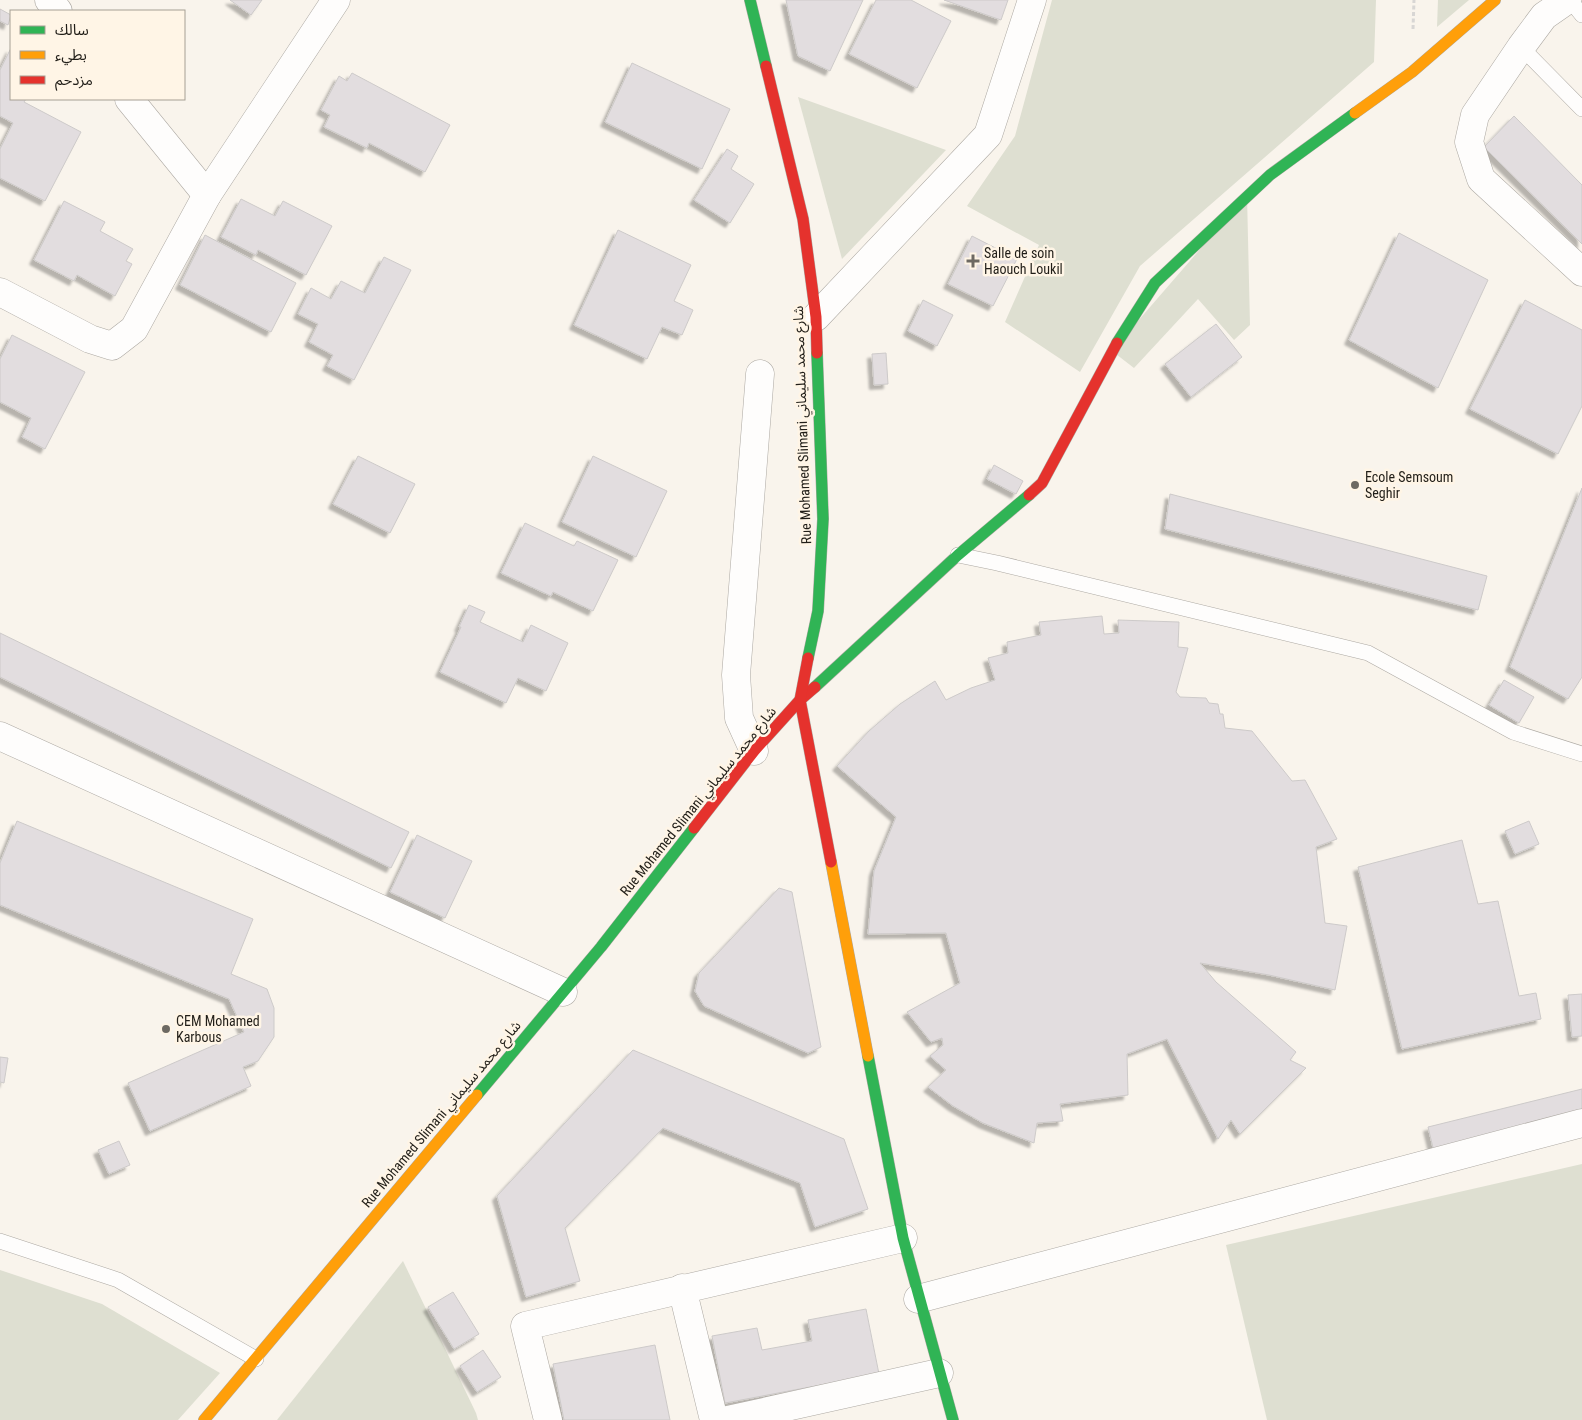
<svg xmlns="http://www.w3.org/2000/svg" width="1582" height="1420" font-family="'Roboto Condensed','Noto Sans Arabic',sans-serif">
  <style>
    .green { fill: #dedfd1 }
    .building { fill: #e2dddf; stroke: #cdcac9; filter: url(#shadow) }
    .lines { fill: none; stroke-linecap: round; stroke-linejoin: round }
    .lane-casing { stroke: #ada9a3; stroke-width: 16 }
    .street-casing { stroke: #ada9a3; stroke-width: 29 }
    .fast-casing { stroke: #ada9a3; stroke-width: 12 }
    .slow-casing { stroke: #ada9a3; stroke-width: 12 }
    .jam-casing { stroke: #ada9a3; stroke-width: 12 }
    .path { stroke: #d8d6d4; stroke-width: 3; stroke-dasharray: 4 2.5; stroke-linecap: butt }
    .lane { stroke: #fefdfc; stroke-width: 15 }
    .street { stroke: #fefdfc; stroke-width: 28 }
    .fast { stroke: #30b455; stroke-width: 11 }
    .slow { stroke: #ff9f0a; stroke-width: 11 }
    .jam { stroke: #e5322d; stroke-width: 11 }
    .poi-dot { fill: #6d6962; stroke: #fff5e6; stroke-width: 2 }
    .labels { text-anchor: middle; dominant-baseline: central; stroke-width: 5; stroke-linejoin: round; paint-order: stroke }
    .poi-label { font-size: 14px; fill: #211e18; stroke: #fff5e6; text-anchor: start }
    .street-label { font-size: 14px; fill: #211e18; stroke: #fff5e6 }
  </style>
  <defs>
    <filter id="shadow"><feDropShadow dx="-4.5" dy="4.5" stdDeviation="1" flood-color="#0004"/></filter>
  </defs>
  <rect width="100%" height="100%" fill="#f9f4ec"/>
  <!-- green -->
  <g class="green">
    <path d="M1052 0H1376L1374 62 1140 266 1080 372 1005 322 1039 245 967 206 1015 136Z"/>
    <path d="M1438 0H1469L1437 27Z"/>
    <path d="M798 97 946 150 842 259Z"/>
    <path d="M1247 195 1250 325 1234 340 1198 299 1134 368 1112 351Z"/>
    <path d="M1582 1164V1420H1267L1226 1245Z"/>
    <path d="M403 1261 476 1413 478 1420H277Z"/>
    <path d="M0 1270 102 1304 220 1373 178 1420H0Z"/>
  </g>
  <!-- building -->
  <g class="building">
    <path d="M230 0H262L251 15Z"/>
    <path d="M786 0H863L830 71 798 56Z"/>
    <path d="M876 0H911L951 21 917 88 849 54Z"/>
    <path d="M944 0H1008L1001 20Z"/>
    <path d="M0 9 11 15 8 25 0 21Z"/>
    <path d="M11 48V99H26L24 102 81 132 45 201 0 178V149L13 123 0 116V70Z"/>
    <path d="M632 63 730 109 702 169 605 122Z"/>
    <path d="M352 73 450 125 425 172 369 143 367 148 324 127 330 115 321 110 339 76 347 81Z"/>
    <path d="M1514 116 1582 185V244L1484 147Z"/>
    <path d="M727 149 738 156 731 169 754 184 730 223 694 200Z"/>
    <path d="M241 199 275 216 283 201 332 226 306 275 258 250 256 255 221 237Z"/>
    <path d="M64 201 105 222 100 231 133 249 126 261 132 264 115 296 77 275 74 281 34 260Z"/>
    <path d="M618 230 691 265 674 301 693 310 682 335 662 327 647 359 574 325Z"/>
    <path d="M1399 233 1488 280 1438 388 1349 340Z"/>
    <path d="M205 235 296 283 271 332 180 285Z"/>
    <path d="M972 236 1017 259 993 306 948 284Z"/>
    <path d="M384 257 411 270 354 380 327 366 333 355 309 342 318 324 298 314 311 288 331 299 341 281 365 293Z"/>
    <path d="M923 300 953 315 937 346 908 331Z"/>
    <path d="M1525 300 1582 330V406L1558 454 1470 409Z"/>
    <path d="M1216 324 1242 357 1191 397 1165 364Z"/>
    <path d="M12 335 85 372 45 449 22 437 31 418 0 402V359Z"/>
    <path d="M886 353 888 384 874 385 872 354Z"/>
    <path d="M358 456 415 484 390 533 333 504Z"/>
    <path d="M593 456 667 491 636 557 562 522Z"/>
    <path d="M994 465 1023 481 1016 494 987 479Z"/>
    <path d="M1582 488V677L1568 699 1510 667Z"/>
    <path d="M1170 494 1487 576 1478 610 1165 529Z"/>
    <path d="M525 523 574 546 577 541 618 560 593 611 553 592 551 596 501 573Z"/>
    <path d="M469 605 485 612 480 622 523 642 531 625 568 643 546 691 518 678 506 703 440 672 461 627H459Z"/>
    <path d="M1102 616 1104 634 1119 633 1118 620 1179 622 1178 647 1188 648 1176 692 1180 697 1206 698 1209 703 1218 704 1220 714H1223L1225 728 1252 731 1292 781 1305 780 1337 839 1316 847 1325 923 1347 926 1335 990 1269 975 1200 963 1216 982 1296 1052 1290 1060 1306 1068 1240 1134 1231 1120 1218 1139 1167 1039 1127 1054 1128 1095 1060 1104 1063 1121 1037 1123 1034 1143 983 1123 953 1106 928 1087 946 1070 930 1056 943 1045 942 1038 931 1042 907 1012 960 983 946 933 868 934 874 871 896 817 837 766 869 731 900 704 935 681 946 700 971 688 995 680 988 658 1008 653 1007 642 1041 635 1039 622Z"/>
    <path d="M0 633 409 832 391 868 0 677Z"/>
    <path d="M1504 680 1534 697 1519 723 1489 705Z"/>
    <path d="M17 821 253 919 231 974 267 989 274 1008V1037L258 1061 243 1067 251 1086 150 1131 128 1083 244 1032 229 999 0 905V863Z"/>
    <path d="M1529 821 1539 844 1515 854 1505 831Z"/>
    <path d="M417 835 472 861 445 918 390 892Z"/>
    <path d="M1462 840 1478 904 1498 901 1519 996 1536 993 1541 1019 1402 1049 1358 867Z"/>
    <path d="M779 888 792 892 821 1047 808 1053 704 1006 695 991 699 973Z"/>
    <path d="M1582 994V1036L1572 1037 1568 995Z"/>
    <path d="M633 1050 844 1139 868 1209 815 1227 800 1183 663 1128 565 1228 580 1281 526 1297 497 1196Z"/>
    <path d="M0 1057 8 1058 4 1083 0 1082Z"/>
    <path d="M1582 1089V1120L1435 1156 1428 1127Z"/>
    <path d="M119 1141 130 1165 109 1174 98 1150Z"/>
    <path d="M453 1292 479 1334 454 1349 428 1307Z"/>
    <path d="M866 1309 879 1374 725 1403 712 1336 757 1328 762 1350 812 1341 808 1320Z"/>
    <path d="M655 1345 670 1420H564L553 1364Z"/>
    <path d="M483 1350 501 1377 477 1392 460 1366Z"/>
  </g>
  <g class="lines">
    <defs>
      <g id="lane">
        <path d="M1570 0 1582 15"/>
        <path d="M1521 47 1582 109"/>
        <path d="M958 555 997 563 1368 653 1513 732 1582 754"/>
        <path d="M0 1241 118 1280 256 1359"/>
      </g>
      <g id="street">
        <path d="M49 0 58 11"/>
        <path d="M1567 0 1544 16 1521 47 1475 115 1469 142 1481 179 1582 272"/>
        <path d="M129 99 207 195"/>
        <path d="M0 292 90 339 112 346 134 329 207 195 336 0"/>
        <path d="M816 317 988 135 1032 0"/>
        <path d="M0 736 563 992"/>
        <path d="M754 751 739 718 736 675 760 374"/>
        <path d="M682 1288 714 1420"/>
        <path d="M918 1299 1582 1123"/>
        <path d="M548 1420 525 1326 903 1238"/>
        <path d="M728 1420 939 1373"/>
      </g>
      <g id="fast">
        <path d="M750 0 766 66"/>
        <path d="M1117 343 1155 283 1270 175 1355 113"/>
        <path d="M808 658 818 611 823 519 817 353"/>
        <path d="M815 687 958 555 1029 495"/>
        <path d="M868 1056 903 1238 953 1420"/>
        <path d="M477 1095 601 947 694 828"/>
      </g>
      <g id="slow">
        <path d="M1355 113 1412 72 1495 0"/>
        <path d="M831 862 868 1056"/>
        <path d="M204 1420 477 1095"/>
      </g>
      <g id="jam">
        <path d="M766 66 803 219 816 317 817 353"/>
        <path d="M1029 495 1042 483 1117 343"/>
        <path d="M815 687 800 700 831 862"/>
        <path d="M694 828 754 751 800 700 808 658"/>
      </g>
    </defs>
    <!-- lane casing -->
    <use href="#lane" class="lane-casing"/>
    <!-- street casing -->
    <use href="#street" class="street-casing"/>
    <!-- fast casing -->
    <use href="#fast" class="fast-casing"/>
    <!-- slow casing -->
    <use href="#slow" class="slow-casing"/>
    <!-- jam casing -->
    <use href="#jam" class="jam-casing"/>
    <!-- path -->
    <path class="path" d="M1413 29 1414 0"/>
    <!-- lane -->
    <use href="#lane" class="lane"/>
    <!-- street -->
    <use href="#street" class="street"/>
    <!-- fast -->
    <use href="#fast" class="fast"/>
    <!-- slow -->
    <use href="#slow" class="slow"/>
    <!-- jam -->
    <use href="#jam" class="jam"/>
  </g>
  <!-- markers -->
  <g class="poi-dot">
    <path d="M970.5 253.5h5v5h5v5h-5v5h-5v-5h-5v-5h5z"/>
    <circle cx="1355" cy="485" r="5"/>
    <circle cx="166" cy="1029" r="5"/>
  </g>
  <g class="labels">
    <!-- poi labels -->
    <g class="poi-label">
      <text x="984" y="253">Salle de soin<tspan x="984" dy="16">Haouch Loukil</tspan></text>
      <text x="1365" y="477">Ecole Semsoum<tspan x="1365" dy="16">Seghir</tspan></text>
      <text x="176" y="1021">CEM Mohamed<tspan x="176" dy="16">Karbous</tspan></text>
    </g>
    <!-- street labels -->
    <g class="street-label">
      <text transform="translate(802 425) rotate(-92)">Rue Mohamed Slimani شارع محمد سليماني</text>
      <text transform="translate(698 801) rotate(-51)">Rue Mohamed Slimani شارع محمد سليماني</text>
      <text transform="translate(441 1114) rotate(-50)">Rue Mohamed Slimani شارع محمد سليماني</text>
    </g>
  </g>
  <!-- legend -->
  <rect x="10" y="10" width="175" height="90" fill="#fff5e6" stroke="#a69f94"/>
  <rect x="20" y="26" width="25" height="8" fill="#30b455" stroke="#a69f94"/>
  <text x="55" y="35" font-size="15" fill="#211e18">سالك</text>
  <rect x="20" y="51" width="25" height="8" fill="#ff9f0a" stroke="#a69f94"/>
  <text x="55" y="60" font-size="15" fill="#211e18">بطيء</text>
  <rect x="20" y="76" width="25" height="8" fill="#e5322d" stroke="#a69f94"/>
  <text x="55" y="85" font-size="15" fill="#211e18">مزدحم</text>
</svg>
